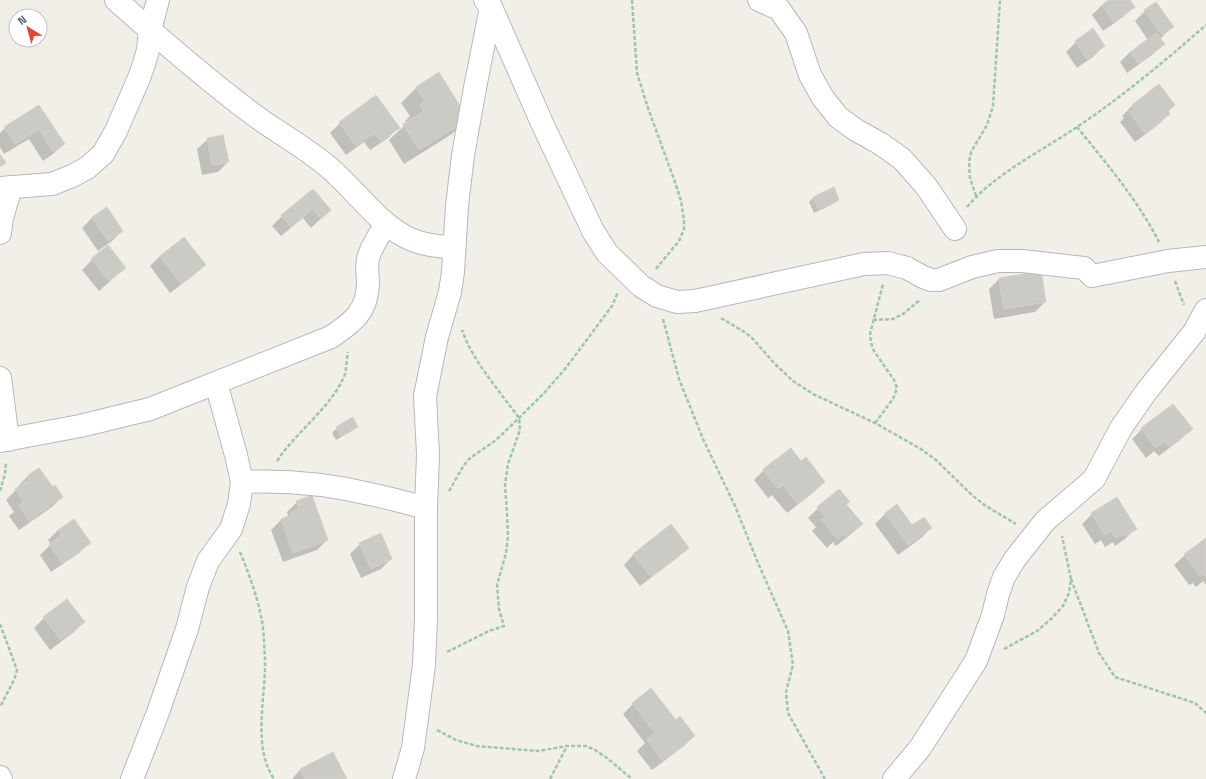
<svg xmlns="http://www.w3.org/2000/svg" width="1206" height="779" font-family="'Space Grotesk',sans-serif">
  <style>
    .shadow { fill: #0003 }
    .building { fill: #cccac5; stroke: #d6d1c6 }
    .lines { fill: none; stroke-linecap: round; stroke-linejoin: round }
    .minor-casing { stroke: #b5b8bc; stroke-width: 24 }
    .path { stroke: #9cc7a9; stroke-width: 2.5; stroke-dasharray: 4 2; stroke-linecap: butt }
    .minor { stroke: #fff; stroke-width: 22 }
  </style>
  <rect width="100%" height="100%" fill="#f1efe8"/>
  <!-- shadow -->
  <g class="shadow">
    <path d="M1110 0H1129L1134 7 1123 17 1103 31 1092 15 1102 5Z"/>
    <path d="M1155 3 1173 26 1160 39 1164 44 1153 54 1127 73 1120 62 1130 52 1148 40 1135 21 1145 11Z"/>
    <path d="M1076 42 1104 46 1094 56 1077 68 1066 52Z"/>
    <path d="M439 74 467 119 452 134 404 164 389 140 407 123 405 121 410 116 401 103 416 88Z"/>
    <path d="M1159 86 1174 105 1167 112 1169 114 1159 124 1135 142 1120 122 1124 118 1122 116 1132 106Z"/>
    <path d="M39 106 63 144 53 154 43 161 29 139 4 154 0 147V133L5 128Z"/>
    <path d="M340 123 398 128 388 138 370 150 364 142 346 155 330 133Z"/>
    <path d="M208 139 228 162 218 172 202 175 197 149Z"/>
    <path d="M312 190 330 210 311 228 303 218 281 236 272 226 282 216Z"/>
    <path d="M814 197 838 200 833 204 814 213 809 202Z"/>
    <path d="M107 208 122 231 112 241 98 251 82 228 92 218Z"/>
    <path d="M184 238 204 265 194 275 170 293 150 266 160 256Z"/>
    <path d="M92 260 125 268 99 291 82 270Z"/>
    <path d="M999 279 1045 302 1035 312 994 319 989 289Z"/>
    <path d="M1173 405 1191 429 1181 439 1159 456 1154 451 1146 458 1132 439 1142 429Z"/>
    <path d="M357 426 352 431 336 440 332 433 337 428Z"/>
    <path d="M791 449 801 462 824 482 814 492 787 513 772 495 768 498 754 480 764 470Z"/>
    <path d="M39 469 53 489 62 497 52 507 19 530 9 516 14 512 6 500 19 487 18 486 28 476Z"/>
    <path d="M297 502 327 540 317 550 283 562 271 530 282 519 288 516 287 512Z"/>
    <path d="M848 502 845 505 861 524 851 534 836 546 833 542 827 548 812 531 816 527 808 518 818 508Z"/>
    <path d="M897 505 912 527 931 528 921 538 898 555 875 524 885 514Z"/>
    <path d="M1092 514 1135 529 1125 539 1115 546 1113 542 1105 547 1101 540 1095 544 1082 524Z"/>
    <path d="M58 530 89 543 79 553 51 572 40 555 51 544 48 540Z"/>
    <path d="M1206 539V585L1203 581 1196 587 1193 583 1189 585 1174 565 1185 555Z"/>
    <path d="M360 544 391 559 381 569 361 578 350 554Z"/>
    <path d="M687 548 677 558 640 586 624 565 634 554Z"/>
    <path d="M44 618 84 622 74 632 50 650 34 628Z"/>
    <path d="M633 704 676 721 694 736 684 746 652 770 637 751 645 743 623 714Z"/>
    <path d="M332 753 346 779H292L300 770Z"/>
  </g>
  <!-- building -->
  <g class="building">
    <path d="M1108 0H1130L1135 7 1114 22 1102 5Z"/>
    <path d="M1156 2 1174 27 1162 35 1144 10Z"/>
    <path d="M1093 28 1105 46 1087 59 1075 41Z"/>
    <path d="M1156 33 1165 44 1138 63 1130 52Z"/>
    <path d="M439 72 468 119 419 150 403 124 424 111 420 105 425 102 416 87Z"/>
    <path d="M1159 84 1175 105 1168 111 1170 114 1145 133 1129 112 1134 108 1132 105Z"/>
    <path d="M376 95 400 128 381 141 374 133 356 146 339 122Z"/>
    <path d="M39 105 65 144 53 152 39 129 15 144 4 127Z"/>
    <path d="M223 135 229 162 212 165 207 138Z"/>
    <path d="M0 154 6 163 0 167Z"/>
    <path d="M834 187 839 200 819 209 813 197Z"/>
    <path d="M313 189 331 210 321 219 313 209 291 227 281 215Z"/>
    <path d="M107 207 123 231 108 241 92 217Z"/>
    <path d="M184 237 206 265 181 284 160 256Z"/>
    <path d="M108 245 126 268 109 281 91 259Z"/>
    <path d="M1041 271 1046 302 1004 309 999 278Z"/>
    <path d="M1173 404 1193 429 1169 447 1165 441 1156 448 1141 428Z"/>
    <path d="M353 417 358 427 341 436 336 427Z"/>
    <path d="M791 448 801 461 806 457 825 482 797 504 783 485 778 489 763 469Z"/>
    <path d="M39 468 53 487 55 485 63 497 29 521 19 505 24 502 15 489 30 479 28 475Z"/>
    <path d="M839 489 850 502 846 504 863 524 847 537 844 533 837 539 822 520 825 517 817 507Z"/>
    <path d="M312 495 328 540 293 553 281 519 291 515V512L299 509 296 501Z"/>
    <path d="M1117 497 1137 529 1125 536 1123 533 1116 538 1111 531 1105 535 1091 513Z"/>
    <path d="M897 504 912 525 924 517 932 528 908 545 885 513Z"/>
    <path d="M74 519 91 543 62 563 49 544 62 535 58 530Z"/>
    <path d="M671 524 689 548 651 577 633 554Z"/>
    <path d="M381 533 392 559 371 569 359 543Z"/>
    <path d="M1206 538V577L1203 574 1200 576 1184 554Z"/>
    <path d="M67 599 85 622 61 640 43 617Z"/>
    <path d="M651 688 676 720 680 716 695 736 663 761 647 740 655 733 632 703Z"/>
    <path d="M333 752 347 779H305L300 769Z"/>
  </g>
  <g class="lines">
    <defs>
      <g id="minor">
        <path d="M116 0C161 40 206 79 254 115 277 132 303 146 326 165 353 187 374 219 404 236 420 245 437 246 454 248"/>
        <path d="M485 0 491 7 542 123 593 231 607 253 641 286 657 296 677 302 695 301 864 264 888 263 907 268 923 277 931 280H939L972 267 998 261H1022L1084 268 1092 276 1168 261 1206 257"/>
        <path d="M759 0 779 9 796 33 810 75 823 98 838 117 856 130 881 144 902 159 926 186 955 229"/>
        <path d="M0 188 52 184 72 176 87 168 103 154 116 131 139 78 144 64 148 50 150 30 158 0"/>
        <path d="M0 233 2 218 11 187"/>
        <path d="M0 378 8 440"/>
        <path d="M0 441 80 426 150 409 331 337C353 322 367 312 368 284 368 276 366 267 368 259 370 248 380 234 386 224"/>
        <path d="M242 482C284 480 328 484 370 494 389 498 407 503 426 508"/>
        <path d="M0 777 1 779"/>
        <path d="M132 779 157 715 187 629 198 587 208 561 231 529 239 504 242 482 236 455 216 383"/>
        <path d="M404 779 413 748 424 665 426 619V508L428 454 425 396 437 337 450 292 453 272 457 206 463 155 475 88 491 7"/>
        <path d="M894 779 920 748 976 661 993 615 998 594 1004 577 1015 559 1045 521 1094 479 1121 428 1146 392 1194 332 1206 310"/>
      </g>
    </defs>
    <!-- minor casing -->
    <use href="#minor" class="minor-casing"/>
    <!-- path -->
    <g class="path">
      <path d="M632 0 637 73 648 108 675 182 681 201 684 220V229L679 241 655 270"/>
      <path d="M1077 127C1106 163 1138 200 1159 242"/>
      <path d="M976 196 970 178 969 162 971 152 987 125 993 106 1000 0"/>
      <path d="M967 207C996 173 1040 152 1077 127 1123 96 1165 61 1206 25"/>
      <path d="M1175 281 1184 305"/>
      <path d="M721 318 746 333 753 339 775 364 793 381 813 394 875 423 921 449 937 461 973 496 986 506 1016 524"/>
      <path d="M663 319 679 379 703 439 735 506 758 563 788 631 793 665 786 692 788 713 825 779"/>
      <path d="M873 320 893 319 903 314 920 300"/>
      <path d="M875 423 893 399 897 388 894 380 874 351 871 343 870 334 883 284"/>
      <path d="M277 461C296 432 328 410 343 379 347 372 346 361 348 352"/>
      <path d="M0 491 5 474 6 462"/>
      <path d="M449 491 464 465 469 459 496 440 519 418 545 392 565 369 612 306 618 292"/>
      <path d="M240 552C248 571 257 596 261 616 264 629 264 645 265 659 266 696 252 747 274 779"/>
      <path d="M1071 579 1099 653 1115 677 1195 703 1206 713"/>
      <path d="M0 624 17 670 14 680 0 707"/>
      <path d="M1004 649 1037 631 1051 619 1063 606 1069 593 1071 579 1062 536"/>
      <path d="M447 652 489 631 504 626 499 609 497 585 506 553 508 537 507 513 505 485 508 464 520 430 519 418C501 393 472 360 462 330"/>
      <path d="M437 730 456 740 477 746 538 751 567 746H586L595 750 607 758 632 779"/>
      <path d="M550 779 567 746"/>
    </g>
    <!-- minor -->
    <use href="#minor" class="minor"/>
  </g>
  <!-- north arrow -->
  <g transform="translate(28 28) rotate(323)"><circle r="19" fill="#ffffff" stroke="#bfc1c3"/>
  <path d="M0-3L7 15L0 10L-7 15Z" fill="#ea4335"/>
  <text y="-6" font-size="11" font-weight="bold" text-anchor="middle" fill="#5f6368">N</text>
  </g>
</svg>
